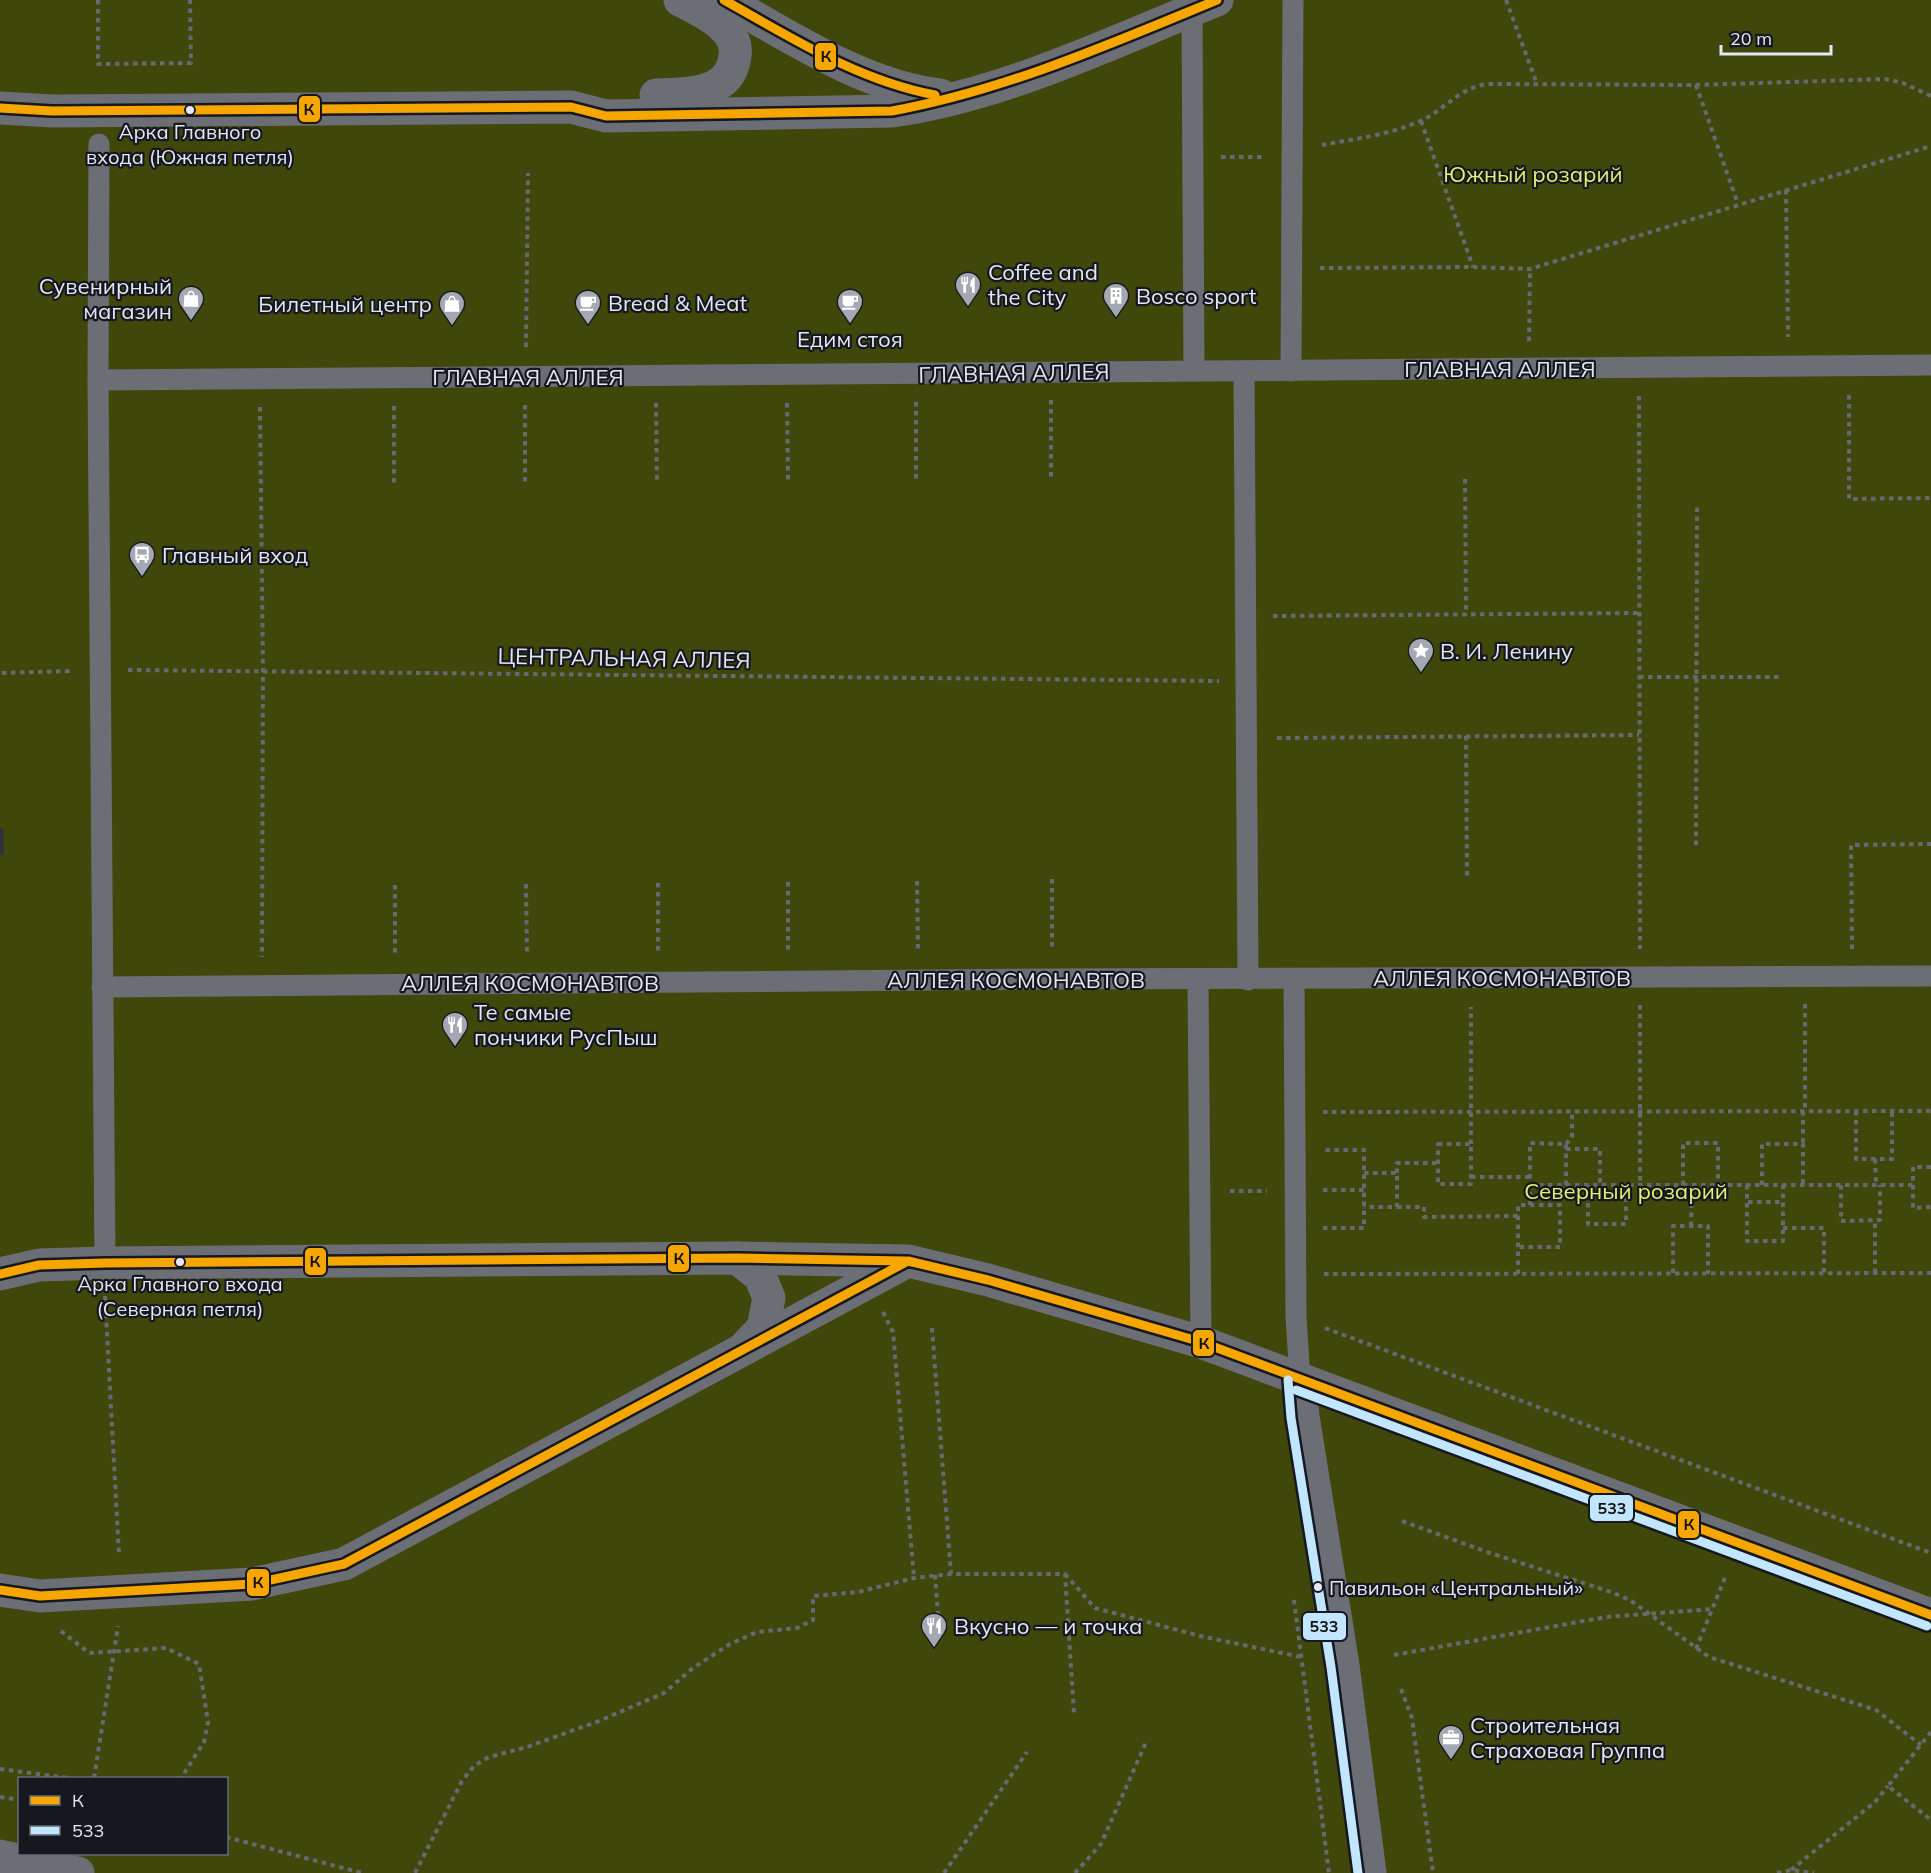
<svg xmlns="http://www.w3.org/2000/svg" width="1931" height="1873" font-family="Mulish,sans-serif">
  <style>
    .green { fill: #40470a; fill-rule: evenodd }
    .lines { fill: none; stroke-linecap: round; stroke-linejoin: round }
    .path { stroke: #676970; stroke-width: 4; stroke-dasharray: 4.5 4.5; stroke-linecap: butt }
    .lane { stroke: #6c6e76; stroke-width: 21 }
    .street { stroke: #6c6e76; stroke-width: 33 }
    .bus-1-casing { stroke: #161820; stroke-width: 14 }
    .bus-2-casing { stroke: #161820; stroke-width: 14 }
    .bus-1 { stroke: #f7a600; stroke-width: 9 }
    .bus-2 { stroke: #c2e6ff; stroke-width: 9 }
    .bus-dot { fill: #e3e7f3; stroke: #161820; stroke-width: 2 }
    .labels { text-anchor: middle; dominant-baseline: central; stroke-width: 4.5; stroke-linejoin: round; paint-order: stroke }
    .bus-label { font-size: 20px; fill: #e3e7f3; stroke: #161820 }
    .park-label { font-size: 22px; fill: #e1f170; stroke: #161820 }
    .poi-label { font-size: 22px; fill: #e3e7f3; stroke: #161820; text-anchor: start }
    .street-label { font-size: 22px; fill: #e3e7f3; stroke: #161820 }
    .line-badge { stroke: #161820; stroke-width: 2 }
    .pale-badge-label { font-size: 16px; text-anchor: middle; font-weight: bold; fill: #111 }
  </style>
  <rect width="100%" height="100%" fill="#30333c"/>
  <!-- green -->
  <path class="green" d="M0 0H1931V1873H0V855H4L3 828 0 827ZM20 1778H226V1854H20Z"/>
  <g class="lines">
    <!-- path -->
    <g class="path">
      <path d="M98 0V64L191 63 190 0"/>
      <path d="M1506 0 1537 84"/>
      <path d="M1696 85 1738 204"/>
      <path d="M1421 121 1473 267"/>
      <path d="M1322 145C1354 139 1388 135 1418 122 1445 111 1456 89 1487 84L1696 85 1885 79 1903 83 1931 96"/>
      <path d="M1221 157H1265"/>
      <path d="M1786 190 1788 337"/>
      <path d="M1320 268 1473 267 1530 269 1931 146"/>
      <path d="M1529 341 1530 269"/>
      <path d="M526 347 528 173"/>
      <path d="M1849 395V499L1931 498"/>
      <path d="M1639 396 1640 949"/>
      <path d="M1051 400V481"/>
      <path d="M916 402V481"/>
      <path d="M656 403 657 482"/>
      <path d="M787 403 788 482"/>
      <path d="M525 405V483"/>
      <path d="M394 406V483"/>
      <path d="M260 407 263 671 262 957"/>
      <path d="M1465 479 1466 615"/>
      <path d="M1273 616 1639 613"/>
      <path d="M128 670 1219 681"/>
      <path d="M2 673 73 671"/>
      <path d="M1639 677H1781"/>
      <path d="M1466 736 1467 876"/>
      <path d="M1277 738 1639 735"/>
      <path d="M1696 845 1697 507"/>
      <path d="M1052 879V951"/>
      <path d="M917 881 918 952"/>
      <path d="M788 882V953"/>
      <path d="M658 883V954"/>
      <path d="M526 884 527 955"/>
      <path d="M395 885V956"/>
      <path d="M1852 949 1851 845 1931 844"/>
      <path d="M1805 1004V1111"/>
      <path d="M1640 1005V1185"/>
      <path d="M1803 1111V1144"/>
      <path d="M1856 1111V1159H1892V1111"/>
      <path d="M1323 1112 1931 1111"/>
      <rect x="1438" y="1144" width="33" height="40"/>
      <path d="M1471 1144V1007"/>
      <path d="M1566 1144 1572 1137V1111"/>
      <path d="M1566 1149H1600V1185"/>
      <path d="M1875 1159 1876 1185"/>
      <path d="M1931 1167H1913V1208L1931 1207"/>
      <path d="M1364 1173H1397V1207H1364"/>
      <path d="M1397 1173V1163H1438"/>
      <path d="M1471 1177H1530"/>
      <path d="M1530 1185H1566V1144L1530 1143V1205"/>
      <path d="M1566 1185H1913"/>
      <path d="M1588 1185V1224H1626V1185"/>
      <path d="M1683 1185V1143H1718V1185"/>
      <path d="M1747 1185V1241H1783V1185"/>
      <path d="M1762 1185V1144H1803V1185"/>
      <path d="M1841 1185V1221L1880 1220V1185"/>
      <path d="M1323 1190H1364"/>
      <path d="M1230 1191H1267"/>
      <path d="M1748 1202H1783"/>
      <path d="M1397 1207H1424V1217L1518 1216"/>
      <path d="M1691 1226 1692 1185"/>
      <path d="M1323 1228H1364V1150H1323"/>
      <path d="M1783 1228H1824V1273"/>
      <path d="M1673 1273V1226H1708V1274"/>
      <path d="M1875 1273V1221"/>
      <path d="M1324 1274 1931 1273"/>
      <path d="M1518 1274V1205H1560V1247H1518"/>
      <path d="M105 1296 119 1555"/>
      <path d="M883 1312 893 1332 914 1578"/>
      <path d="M932 1328 951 1574"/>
      <path d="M1325 1328 1931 1553"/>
      <path d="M1402 1521 1490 1553 1611 1592 1630 1600 1709 1657 1876 1710 1921 1745"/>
      <path d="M1065 1574 1095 1608 1200 1636 1301 1657"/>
      <path d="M935 1575 938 1616"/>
      <path d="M1294 1600 1329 1873"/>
      <path d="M61 1631 89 1653 166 1648 199 1664 208 1722 204 1742 181 1778"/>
      <path d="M1696 1649 1726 1575"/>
      <path d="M1394 1655 1606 1617 1713 1609"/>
      <path d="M1401 1689 1412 1718 1433 1873"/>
      <path d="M1931 1732 1888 1786 1931 1820"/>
      <path d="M0 1769 68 1778"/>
      <path d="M94 1778 118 1626"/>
      <path d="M0 1797 20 1800"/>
      <path d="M226 1837 362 1873"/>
      <path d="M1791 1870 1875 1802 1888 1786"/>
      <path d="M415 1873 462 1781 474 1766 489 1757 527 1747 599 1721 664 1693 693 1668 730 1644 757 1632 797 1628 813 1620V1596L858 1592 914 1578 951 1574H1065L1074 1714"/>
      <path d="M944 1873 1027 1752"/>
      <path d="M1075 1873 1101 1844 1147 1740"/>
      <path d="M1777 1873 1791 1870 1814 1873"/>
    </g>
    <!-- lane -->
    <g class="lane">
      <path d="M1192 10 1194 371"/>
      <path d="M99 144 98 380 105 1263"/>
      <path d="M1244 371 1248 980"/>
      <path d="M1291 371 1293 0"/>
      <path d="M98 380 1931 365"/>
      <path d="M1294 979 1296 1317 1300 1379"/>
      <path d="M1198 980 1201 1342"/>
      <path d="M102 987 1052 979 1931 976"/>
    </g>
    <!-- street -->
    <g class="street">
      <path d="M724 0C792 37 862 86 940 95"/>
      <path d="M656 95C686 94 730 96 735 56 737 43 730 32 720 24 709 14 693 7 680 0"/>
      <path d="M0 108 52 111 571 107 606 116 892 111C1005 95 1112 42 1217 0"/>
      <path d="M737 1258 760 1276 769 1298 763 1328 743 1349"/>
      <path d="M0 1274 39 1265 105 1263 737 1258 908 1261 988 1280 1201 1342 1931 1615"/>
      <path d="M1300 1379 1303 1416 1343 1665 1370 1873"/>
      <path d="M0 1590 40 1596 252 1584 344 1564 906 1262"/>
      <path d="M0 1856 78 1873"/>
    </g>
    <defs>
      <g id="bus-1">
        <path d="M724 0C792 38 857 80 935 95"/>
        <path d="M0 108 52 111 571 107 606 116 892 111C1006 90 1110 44 1217 0"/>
        <path d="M0 1274 39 1265 105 1263 737 1258 905 1261"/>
        <path d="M0 1590 40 1596 252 1584 344 1564 908 1261 988 1280 1201 1342 1931 1615"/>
      </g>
      <g id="bus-2">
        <path d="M1288 1380 1291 1418 1331 1667 1358 1873"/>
        <path d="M1296 1390 1927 1626"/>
      </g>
    </defs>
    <!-- bus-1 casing -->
    <use href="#bus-1" class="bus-1-casing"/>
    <!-- bus-2 casing -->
    <use href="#bus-2" class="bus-2-casing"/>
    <!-- bus-1 -->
    <use href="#bus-1" class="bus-1"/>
    <!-- bus-2 -->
    <use href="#bus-2" class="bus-2"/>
  </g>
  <!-- icons -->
  <defs>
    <symbol id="restaurant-pin" viewBox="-11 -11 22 30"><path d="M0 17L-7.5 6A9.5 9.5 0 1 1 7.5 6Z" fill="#a4a8b3" stroke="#161820"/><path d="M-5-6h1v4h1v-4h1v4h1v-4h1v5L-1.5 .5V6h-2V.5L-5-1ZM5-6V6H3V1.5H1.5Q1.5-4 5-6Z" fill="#fff"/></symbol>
    <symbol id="building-pin" viewBox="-11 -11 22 30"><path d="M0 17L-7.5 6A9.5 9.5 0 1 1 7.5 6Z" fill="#a4a8b3" stroke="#161820"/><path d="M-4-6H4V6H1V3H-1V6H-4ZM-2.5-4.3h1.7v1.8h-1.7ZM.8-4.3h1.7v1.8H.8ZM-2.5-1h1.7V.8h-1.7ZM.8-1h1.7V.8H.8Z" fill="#fff"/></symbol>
    <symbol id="shop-pin" viewBox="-11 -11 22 30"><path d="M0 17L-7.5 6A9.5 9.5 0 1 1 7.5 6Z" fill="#a4a8b3" stroke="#161820"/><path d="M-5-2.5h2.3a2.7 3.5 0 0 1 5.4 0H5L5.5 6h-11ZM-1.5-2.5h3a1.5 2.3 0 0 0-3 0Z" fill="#fff"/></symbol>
    <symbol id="cafe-pin" viewBox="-11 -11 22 30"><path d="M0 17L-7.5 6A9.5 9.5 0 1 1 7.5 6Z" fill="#a4a8b3" stroke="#161820"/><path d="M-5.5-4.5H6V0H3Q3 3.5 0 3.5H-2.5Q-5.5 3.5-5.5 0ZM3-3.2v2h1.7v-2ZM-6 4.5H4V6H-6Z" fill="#fff"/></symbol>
    <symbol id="bus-pin" viewBox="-11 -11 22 30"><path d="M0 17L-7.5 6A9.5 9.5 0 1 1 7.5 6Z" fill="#a4a8b3" stroke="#161820"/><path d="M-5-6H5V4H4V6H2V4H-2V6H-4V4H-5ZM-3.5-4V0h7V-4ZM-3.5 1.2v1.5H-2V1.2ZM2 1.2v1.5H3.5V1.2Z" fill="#fff"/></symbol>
    <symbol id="sight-pin" viewBox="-11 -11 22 30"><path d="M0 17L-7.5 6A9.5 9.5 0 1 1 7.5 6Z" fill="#a4a8b3" stroke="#161820"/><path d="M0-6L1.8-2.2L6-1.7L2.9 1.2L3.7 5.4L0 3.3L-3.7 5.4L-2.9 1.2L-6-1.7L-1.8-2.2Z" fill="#fff"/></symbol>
    <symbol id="office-pin" viewBox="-11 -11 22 30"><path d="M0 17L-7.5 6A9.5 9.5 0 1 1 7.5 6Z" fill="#a4a8b3" stroke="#161820"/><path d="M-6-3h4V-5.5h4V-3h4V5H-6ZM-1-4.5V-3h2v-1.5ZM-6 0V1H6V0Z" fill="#fff"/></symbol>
  </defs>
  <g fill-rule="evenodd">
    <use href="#restaurant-pin" x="953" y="270" width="30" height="40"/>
    <use href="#building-pin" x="1101" y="281" width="30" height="40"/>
    <use href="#shop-pin" x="176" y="284" width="30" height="40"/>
    <use href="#cafe-pin" x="835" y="287" width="30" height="40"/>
    <use href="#cafe-pin" x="573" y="288" width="30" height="40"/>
    <use href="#shop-pin" x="437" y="289" width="30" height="40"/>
    <use href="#bus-pin" x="127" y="540" width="30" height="40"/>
    <use href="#sight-pin" x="1406" y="636" width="30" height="40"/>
    <use href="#restaurant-pin" x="440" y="1010" width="30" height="40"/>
    <use href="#restaurant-pin" x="919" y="1611" width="30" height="40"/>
    <use href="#office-pin" x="1436" y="1723" width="30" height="40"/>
  </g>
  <!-- markers -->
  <g class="bus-dot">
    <circle cx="190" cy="110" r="5"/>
    <circle cx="180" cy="1262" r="5"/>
    <circle cx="1318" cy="1587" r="5"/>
  </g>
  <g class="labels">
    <!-- bus labels -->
    <g class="bus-label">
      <text x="190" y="131">Арка Главного<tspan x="190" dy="25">входа (Южная петля)</tspan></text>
      <text x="180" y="1283">Арка Главного входа<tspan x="180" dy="25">(Северная петля)</tspan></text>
      <text x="1329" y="1587" text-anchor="start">Павильон «Центральный»</text>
    </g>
    <!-- park labels -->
    <g class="park-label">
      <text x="1533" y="174">Южный розарий</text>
      <text x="1626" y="1191">Северный розарий</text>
    </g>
    <!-- poi labels -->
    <g class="poi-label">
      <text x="988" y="272">Coffee and<tspan x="988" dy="25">the City</tspan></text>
      <text x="172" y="286" text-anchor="end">Сувенирный<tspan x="172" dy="25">магазин</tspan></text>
      <text x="1136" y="296">Bosco sport</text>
      <text x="608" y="303">Bread &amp; Meat</text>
      <text x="432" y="304" text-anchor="end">Билетный центр</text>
      <text x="850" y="339" text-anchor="middle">Едим стоя</text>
      <text x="162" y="555">Главный вход</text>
      <text x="1440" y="651">В. И. Ленину</text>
      <text x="474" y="1012">Те самые<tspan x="474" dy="25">пончики РусПыш</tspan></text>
      <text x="954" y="1626">Вкусно — и точка</text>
      <text x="1470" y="1725">Строительная<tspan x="1470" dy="25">Страховая Группа</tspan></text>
    </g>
    <!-- street labels -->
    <g class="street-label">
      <text x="1500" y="369">ГЛАВНАЯ АЛЛЕЯ</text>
      <text transform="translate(1014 373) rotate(-1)">ГЛАВНАЯ АЛЛЕЯ</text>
      <text x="528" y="377">ГЛАВНАЯ АЛЛЕЯ</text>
      <text transform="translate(624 658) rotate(1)">ЦЕНТРАЛЬНАЯ АЛЛЕЯ</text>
      <text x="1502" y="978">АЛЛЕЯ КОСМОНАВТОВ</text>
      <text x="1016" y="980">АЛЛЕЯ КОСМОНАВТОВ</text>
      <text x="530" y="983">АЛЛЕЯ КОСМОНАВТОВ</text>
    </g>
  </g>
  <g class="line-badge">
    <rect x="814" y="42" width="23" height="29" rx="6" fill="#f7a600"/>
    <rect x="298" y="95" width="23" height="28" rx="6" fill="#f7a600"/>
    <rect x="667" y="1244" width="23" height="29" rx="6" fill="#f7a600"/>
    <rect x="304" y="1247" width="23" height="29" rx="6" fill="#f7a600"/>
    <rect x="1192" y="1329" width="23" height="28" rx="6" fill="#f7a600"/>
    <rect x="1589" y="1494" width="45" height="28" rx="6" fill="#c2e6ff"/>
    <rect x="1677" y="1510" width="23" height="29" rx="6" fill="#f7a600"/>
    <rect x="246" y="1568" width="24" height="29" rx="6" fill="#f7a600"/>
    <rect x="1302" y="1612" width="45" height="29" rx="6" fill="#c2e6ff"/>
  </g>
  <g class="pale-badge-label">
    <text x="826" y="62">К</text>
    <text x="309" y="115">К</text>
    <text x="679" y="1264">К</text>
    <text x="315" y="1267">К</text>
    <text x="1204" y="1349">К</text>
    <text x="1612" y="1514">533</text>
    <text x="1689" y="1530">К</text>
    <text x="258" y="1588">К</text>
    <text x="1324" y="1632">533</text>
  </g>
  <!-- legend -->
  <rect x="18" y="1777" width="210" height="78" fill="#161820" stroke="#686b74" stroke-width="1.5"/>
  <rect x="30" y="1796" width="30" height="9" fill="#f7a600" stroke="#686b74" stroke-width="1.5"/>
  <text x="72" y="1807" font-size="18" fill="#e3e7f3">К</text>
  <rect x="30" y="1826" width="30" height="9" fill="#c2e6ff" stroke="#686b74" stroke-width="1.5"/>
  <text x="72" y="1837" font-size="18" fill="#e3e7f3">533</text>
  <!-- scale -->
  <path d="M1721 45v9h110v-9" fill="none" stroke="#e3e7f3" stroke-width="3"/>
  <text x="1730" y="45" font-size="18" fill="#e3e7f3" stroke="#161820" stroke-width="4.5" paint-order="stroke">20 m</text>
</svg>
